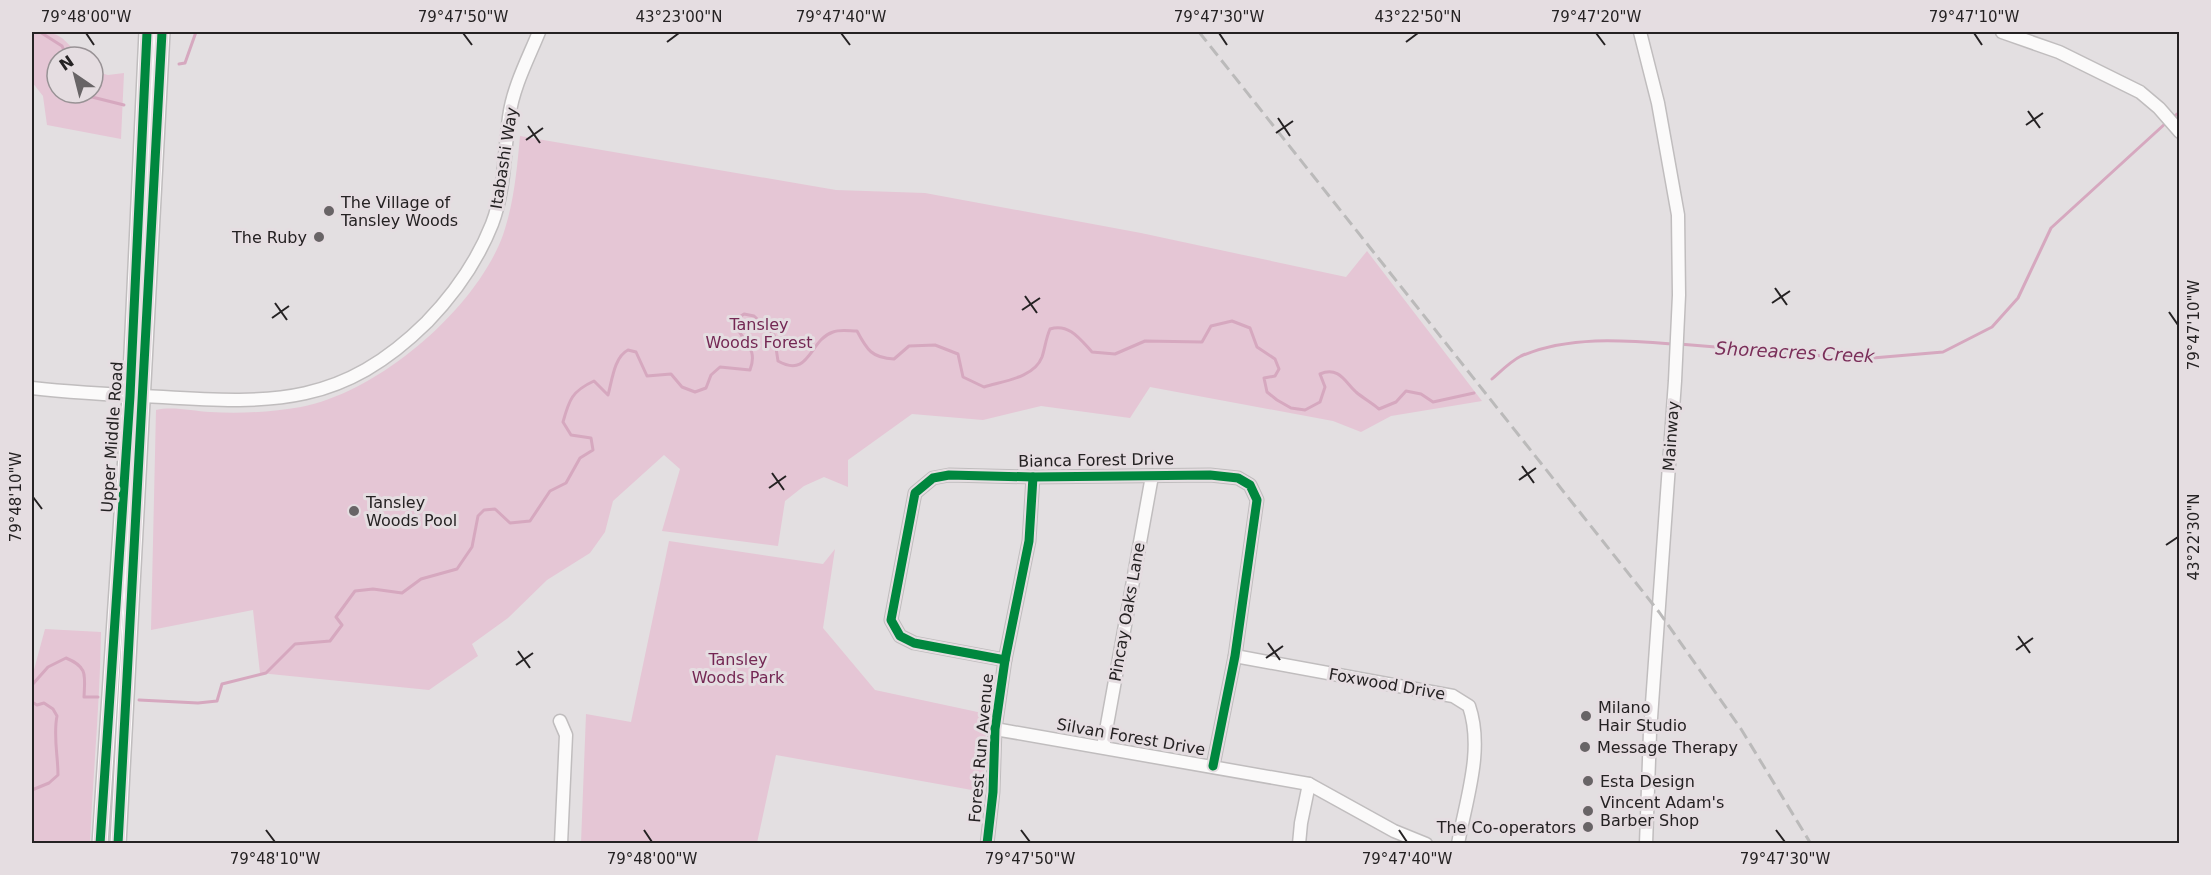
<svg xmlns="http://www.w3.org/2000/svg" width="2211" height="875" font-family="'DejaVu Sans',sans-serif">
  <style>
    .green { fill: #e5c6d5 }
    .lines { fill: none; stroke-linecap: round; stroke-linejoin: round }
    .stream { stroke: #d6a8bf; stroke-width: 3 }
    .minor-casing { stroke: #c0bdbe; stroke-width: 15 }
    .major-casing { stroke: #c0bdbe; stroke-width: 18 }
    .minor { stroke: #fbfafa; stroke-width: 12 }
    .major { stroke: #fbfafa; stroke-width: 15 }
    .rail { stroke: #bbbaba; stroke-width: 3; stroke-dasharray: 12 6; stroke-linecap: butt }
    .cycleway-casing { stroke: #e5dde1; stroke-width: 13 }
    .cycleway { stroke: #00873e; stroke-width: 9 }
    .ticks { fill: none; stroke: #252223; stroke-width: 2 }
    .poi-dot { fill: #686466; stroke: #e5dde1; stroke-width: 2 }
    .labels { text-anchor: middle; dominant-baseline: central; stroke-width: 6; stroke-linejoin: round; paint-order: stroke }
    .street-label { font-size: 16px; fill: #252223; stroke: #e5dde1 }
    .poi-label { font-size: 16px; fill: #252223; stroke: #e5dde1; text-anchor: start }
    .park-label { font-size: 16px; fill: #742854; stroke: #e5dde1 }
    .water-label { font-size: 18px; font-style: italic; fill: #7a2e59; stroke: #e5dde1 }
    .neatline { fill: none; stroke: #252223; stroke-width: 2 }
    .ticks-label { font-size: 15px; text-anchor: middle; fill: #252223 }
  </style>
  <rect width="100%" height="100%" fill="#e3dfe1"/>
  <!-- green -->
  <g class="green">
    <path d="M32 32C58 31 63 36 79 57H57V93H93V71L108 75 124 73 121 139 47 125 43 96 32 82Z"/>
    <path d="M520 136 836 190 925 193 1141 233 1346 277 1367 251 1482 401 1391 416 1361 432 1333 421 1150 387 1130 418 1041 406 983 420 912 414 848 460V487L824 477 804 486 785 501 778 546 662 531 680 469 664 455 613 501 605 532 590 553 547 580 508 618 472 644 478 656 429 690 260 673 253 610 151 630 156 410C172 406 193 411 210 412 240 414 272 412 301 407 379 392 476 309 503 235 514 203 517 169 520 136Z"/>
    <path d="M669 541 823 564 835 549 823 628 875 690 987 714 983 792 776 755 757 843H581L586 714 631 722Z"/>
    <path d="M45 629 101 632C100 703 93 773 90 843H32V677Z"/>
  </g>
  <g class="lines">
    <!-- stream -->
    <g class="stream">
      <path d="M40 32 62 46 67 57"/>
      <path d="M179 64 185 63 196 32"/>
      <path d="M89 93 92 97 124 105"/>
      <path d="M2172 118 2180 112"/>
      <path d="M1679 344 1861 359 1943 352 1992 327 2018 298 2051 228 2167 122"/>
      <path d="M1492 379C1501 371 1511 361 1521 356 1568 336 1622 340 1672 344"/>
      <path d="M32 685 48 667 66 658C88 667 85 675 84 697H98"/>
      <path d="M139 700 198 703 217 701 222 684 266 673 295 644 330 641 342 625 336 617 355 591 373 589 402 593 421 579 457 569 472 547 478 516 484 510 495 509 510 523 530 521 550 491 566 483 580 458 593 450 591 438 571 435 563 422C569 400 572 391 594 381L608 395C612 381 614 357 628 350L636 352 647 376 671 374 682 387 695 392 706 388 711 375 720 367 750 370C758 349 745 344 736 326L738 318 744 314 754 316 774 335 778 361C810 379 809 340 833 332 840 329 850 331 857 331 867 350 872 358 894 359L909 346 935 345 958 354 963 377 984 387C1003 381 1034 378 1042 357 1045 348 1046 338 1050 329 1069 323 1080 339 1092 352L1115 354 1145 341 1202 342 1211 326 1232 321 1250 328 1257 347 1275 359 1279 369 1275 376 1264 378 1267 392 1277 400 1291 408 1305 410 1320 402 1325 387 1320 374C1339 366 1345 382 1356 392 1363 398 1372 403 1379 409L1396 402 1406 391 1421 394 1433 402 1474 393"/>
      <path d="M32 702 37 705 44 703 53 709 57 716C53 736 58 755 58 775L49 783 32 790"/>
    </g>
    <defs>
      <g id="minor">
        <path d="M1640 32 1658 103 1678 215 1679 295 1675 381 1650 732 1646 844"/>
        <path d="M2002 32 2059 52 2140 92 2159 108 2180 132"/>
        <path d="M32 388C75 393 119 395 163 397 274 404 343 405 427 322 455 293 477 262 492 224 505 190 504 153 509 117 513 87 528 59 539 32"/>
        <path d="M1235 656 1453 696 1469 706C1484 750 1466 799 1458 844"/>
        <path d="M1005 660 914 643 900 636 891 620 915 493 933 478 949 475 1033 477 1210 475 1238 478 1250 485 1257 500 1235 656 1213 766"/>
        <path d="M560 721 566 735 561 844"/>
        <path d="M995 729 1309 784 1394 831 1426 844"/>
        <path d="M1103 747 1152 476"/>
        <path d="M987 844 993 792 995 729 1005 660 1029 541 1033 477"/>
        <path d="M1299 844 1301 823 1309 784"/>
      </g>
      <g id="major">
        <path d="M100 844 130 396 147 32"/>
        <path d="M118 844 162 32"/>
      </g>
    </defs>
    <!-- minor casing -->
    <use href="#minor" class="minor-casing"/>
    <!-- major casing -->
    <use href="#major" class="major-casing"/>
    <!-- minor -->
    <use href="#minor" class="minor"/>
    <!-- major -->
    <use href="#major" class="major"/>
    <!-- rail -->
    <path class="rail" d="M1199 32 1659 612 1741 729 1811 844"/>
    <defs>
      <g id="cycleway">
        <path d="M1005 660 914 643 900 636 891 620 915 493 933 478 949 475 1033 477 1210 475 1238 478 1250 485 1257 500 1235 656 1213 766"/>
        <path d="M100 844 130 396 147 32"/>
        <path d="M118 844 162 32"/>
        <path d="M987 844 993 792 995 729 1005 660 1029 541 1033 477"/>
      </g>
    </defs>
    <!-- cycleway casing -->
    <use href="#cycleway" class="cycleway-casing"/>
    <!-- cycleway -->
    <use href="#cycleway" class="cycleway"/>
  </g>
  <!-- ticks -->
  <path class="ticks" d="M86 33 94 45M463 33 472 45M841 33 850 45M1219 33 1227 45M1596 33 1605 45M1974 33 1982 45M667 42 679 33M1406 42 1418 33M2028 111 2040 128M1278 118 1290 136M2026 125 2043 113M528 126 540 143M1276 133 1293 121M526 140 543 128M1775 288 1787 305M1025 296 1037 313M275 303 287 320M1772 303 1790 291M1022 310 1040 298M2169 312 2178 325M272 318 289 306M1522 466 1534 483M772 473 784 490M1519 480 1536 468M769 488 786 476M33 497 42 509M2166 545 2178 537M2018 636 2030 653M1268 643 1280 660M2016 650 2033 638M518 651 530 668M1266 658 1283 646M516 665 533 653M266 830 275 842M644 830 652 842M1021 830 1030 842M1399 830 1407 842M1776 830 1785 842"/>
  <!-- markers -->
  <g class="poi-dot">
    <circle cx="329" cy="211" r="6"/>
    <circle cx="319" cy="237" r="6"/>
    <circle cx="354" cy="511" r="6"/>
    <circle cx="1586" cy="716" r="6"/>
    <circle cx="1585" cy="747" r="6"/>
    <circle cx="1588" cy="781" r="6"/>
    <circle cx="1588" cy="811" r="6"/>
    <circle cx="1588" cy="827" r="6"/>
  </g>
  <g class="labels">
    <!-- street labels -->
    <g class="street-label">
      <text transform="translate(504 158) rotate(-81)">Itabashi Way</text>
      <text transform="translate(1671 436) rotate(-86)">Mainway</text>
      <text transform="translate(112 437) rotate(-86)">Upper Middle Road</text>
      <text transform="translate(1096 460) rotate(-1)">Bianca Forest Drive</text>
      <text transform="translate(1127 612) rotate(-80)">Pincay Oaks Lane</text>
      <text transform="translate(1387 684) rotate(10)">Foxwood Drive</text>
      <text transform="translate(1131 737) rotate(10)">Silvan Forest Drive</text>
      <text transform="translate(981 748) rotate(-85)">Forest Run Avenue</text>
    </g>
    <!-- poi labels -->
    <g class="poi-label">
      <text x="341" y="202">The Village of<tspan x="341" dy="18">Tansley Woods</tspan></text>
      <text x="307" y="237" text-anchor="end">The Ruby</text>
      <text x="366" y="502">Tansley<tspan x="366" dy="18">Woods Pool</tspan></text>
      <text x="1598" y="707">Milano<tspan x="1598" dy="18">Hair Studio</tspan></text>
      <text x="1597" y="747">Message Therapy</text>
      <text x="1600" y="781">Esta Design</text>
      <text x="1600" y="802">Vincent Adam's<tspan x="1600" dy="18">Barber Shop</tspan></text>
      <text x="1576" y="827" text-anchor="end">The Co-operators</text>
    </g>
    <!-- park labels -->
    <g class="park-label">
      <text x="759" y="324">Tansley<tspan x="759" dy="18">Woods Forest</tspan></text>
      <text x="738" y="659">Tansley<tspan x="738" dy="18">Woods Park</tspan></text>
    </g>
    <!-- water labels -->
    <g class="water-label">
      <text transform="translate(1795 352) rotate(3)">Shoreacres Creek</text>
    </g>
  </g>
  <!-- border -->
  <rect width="2211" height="875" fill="none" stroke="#e5dde1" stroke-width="66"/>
  <!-- north arrow -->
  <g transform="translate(75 75) rotate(325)"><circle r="28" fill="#e5dde1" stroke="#989295" stroke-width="1.5"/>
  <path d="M0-4.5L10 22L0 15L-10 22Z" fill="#686466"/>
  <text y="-9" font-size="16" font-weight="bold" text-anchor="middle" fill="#252223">N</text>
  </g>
  <rect x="33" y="33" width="2145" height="809" class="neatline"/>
  <g class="ticks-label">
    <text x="86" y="22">79°48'00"W</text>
    <text x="463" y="22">79°47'50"W</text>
    <text x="679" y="22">43°23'00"N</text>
    <text x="841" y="22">79°47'40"W</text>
    <text x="1219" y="22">79°47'30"W</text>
    <text x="1418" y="22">43°22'50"N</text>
    <text x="1596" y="22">79°47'20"W</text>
    <text x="1974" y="22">79°47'10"W</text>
    <text transform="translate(2194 325) rotate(-90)" y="5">79°47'10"W</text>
    <text transform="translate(16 497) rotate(-90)" y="5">79°48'10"W</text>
    <text transform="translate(2194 537) rotate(-90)" y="5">43°22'30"N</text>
    <text x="275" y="864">79°48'10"W</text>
    <text x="652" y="864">79°48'00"W</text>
    <text x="1030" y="864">79°47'50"W</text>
    <text x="1407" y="864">79°47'40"W</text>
    <text x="1785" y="864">79°47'30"W</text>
  </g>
</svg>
